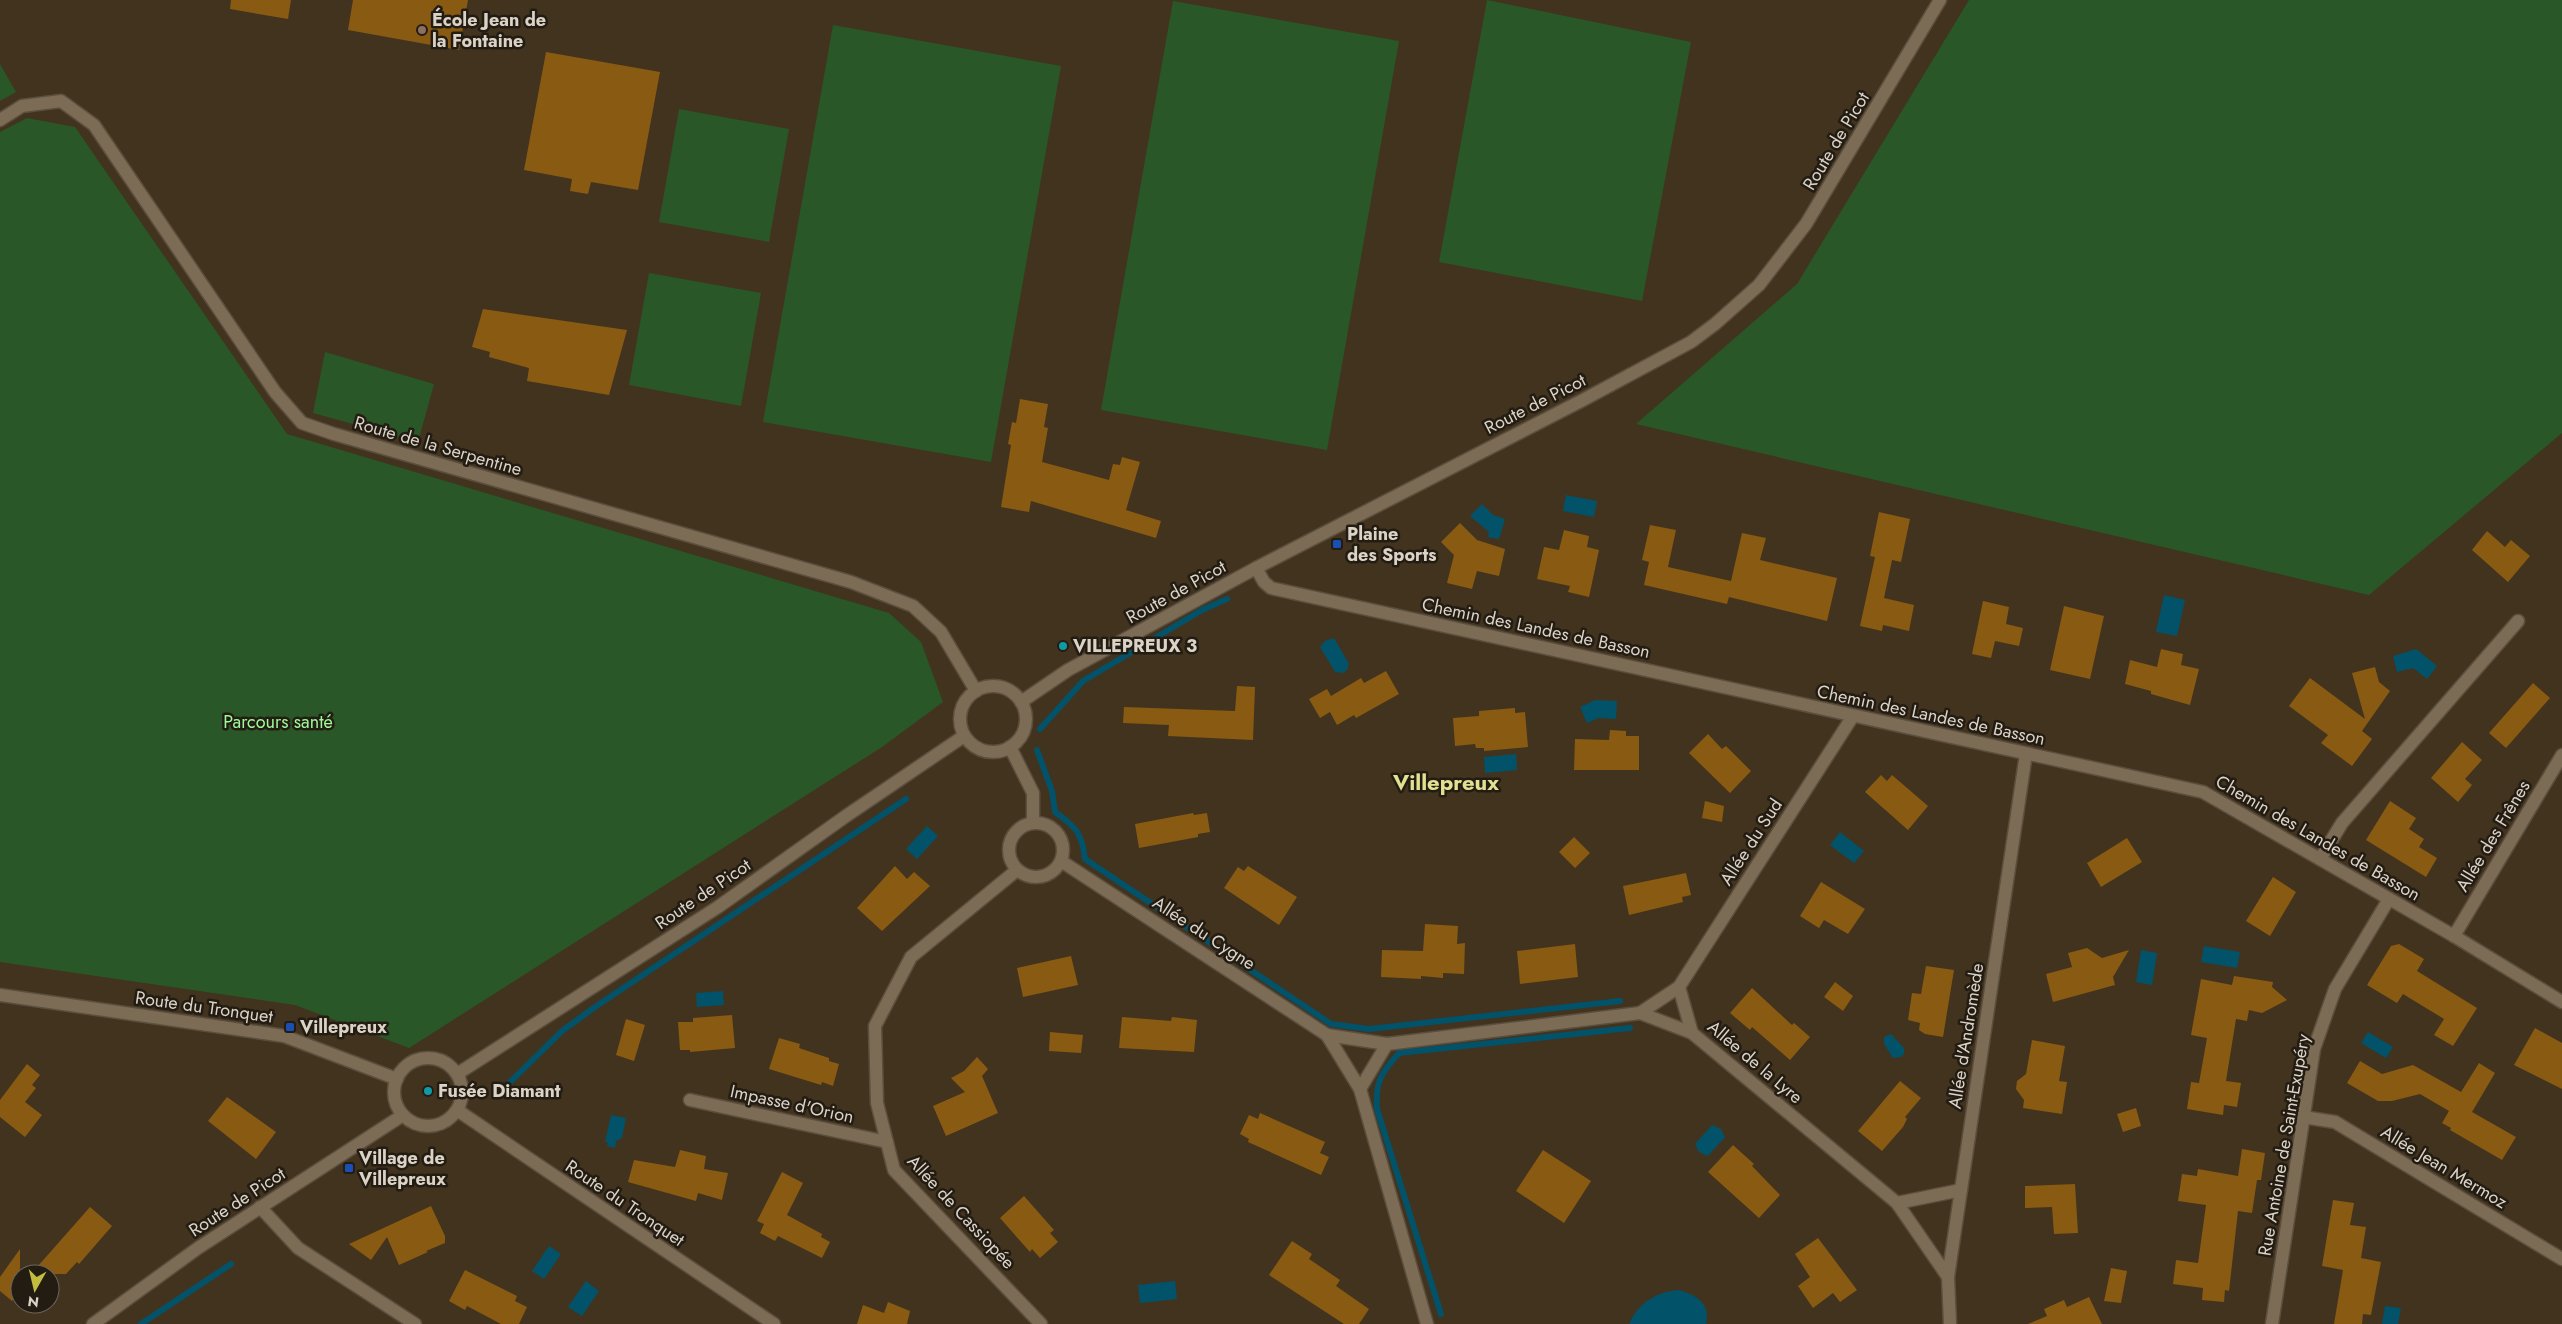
<svg xmlns="http://www.w3.org/2000/svg" width="2562" height="1324" font-family="Jost,sans-serif">
  <style>
    .green { fill: #295728 }
    .water { fill: #025269 }
    .lines { fill: none; stroke-linecap: round; stroke-linejoin: round }
    .stream { stroke: #025269; stroke-width: 6 }
    .building { fill: #895a11 }
    .street-casing { stroke: #5b4e3d; stroke-width: 15 }
    .secondary-casing { stroke: #5b4e3d; stroke-width: 15 }
    .street { stroke: #7c6b55; stroke-width: 12 }
    .secondary { stroke: #7c6b55; stroke-width: 12 }
    .education-dot { fill: #8d6e63; stroke: #231c13; stroke-width: 2 }
    .transit-dot { fill: #1a4fb4; stroke: #231c13; stroke-width: 2 }
    .culture-dot { fill: #0f9aa8; stroke: #231c13; stroke-width: 2 }
    .labels { text-anchor: middle; dominant-baseline: central; stroke-width: 5; stroke-linejoin: round; paint-order: stroke }
    .poi-label { font-size: 18px; font-weight: bold; fill: #dcd3c7; stroke: #231c13; text-anchor: start }
    .street-label { font-size: 18px; fill: #dcd3c7; stroke: #231c13 }
    .park-label { font-size: 18px; fill: #9dfb9a; stroke: #231c13 }
    .district-label { font-size: 22px; font-weight: bold; fill: #e2e091; stroke: #231c13 }
  </style>
  <rect width="100%" height="100%" fill="#42331f"/>
  <!-- green -->
  <g class="green">
    <path d="M1487 0 1691 42 1642 301 1439 262Z"/>
    <path d="M1969 0H2562V433L2369 595 1636 424 1797 284Z"/>
    <path d="M1173 1 1399 41 1327 450 1101 410Z"/>
    <path d="M833 25 1061 66 991 462 763 422Z"/>
    <path d="M0 64 16 92 0 101Z"/>
    <path d="M679 109 789 129 769 242 659 222Z"/>
    <path d="M27 118 75 127 287 434 889 613 921 642 943 702 882 747 409 1048 295 1005 0 962V132Z"/>
    <path d="M649 273 761 293 741 406 629 385Z"/>
    <path d="M325 352 434 384 418 442 313 413Z"/>
  </g>
  <!-- water -->
  <g class="water">
    <path d="M1566 495 1597 501 1594 517 1563 511Z"/>
    <path d="M1482 504 1493 515 1505 519 1499 539 1488 537 1489 532 1470 516Z"/>
    <path d="M2164 595 2185 600 2177 636 2156 632Z"/>
    <path d="M1334 638 1349 664 1347 670 1343 673 1335 672 1320 647 1325 641Z"/>
    <path d="M2416 649 2437 666 2427 679 2413 668 2397 672 2393 656Z"/>
    <path d="M1595 700 1617 701 1616 719 1599 718 1587 723 1580 707Z"/>
    <path d="M1516 754 1517 770 1485 773 1484 757Z"/>
    <path d="M927 826 938 836 917 859 906 849Z"/>
    <path d="M1840 832 1864 851 1854 863 1830 845Z"/>
    <path d="M2204 946 2240 952 2237 968 2201 962Z"/>
    <path d="M2141 950 2157 953 2152 985 2136 982Z"/>
    <path d="M723 991 724 1005 697 1007 696 993Z"/>
    <path d="M2368 1032 2393 1047 2386 1058 2361 1043Z"/>
    <path d="M1891 1034 1904 1048V1054L1901 1057 1893 1058 1884 1044V1037Z"/>
    <path d="M611 1115 626 1118 622 1138 616 1141 615 1148 607 1146 608 1142H605Z"/>
    <path d="M1712 1125 1721 1129 1725 1137 1708 1156 1699 1152 1695 1144Z"/>
    <path d="M549 1246 561 1254 544 1279 532 1271Z"/>
    <path d="M586 1281 599 1291 582 1316 568 1307Z"/>
    <path d="M1175 1281 1177 1299 1140 1303 1138 1285Z"/>
    <path d="M1678 1290C1696 1294 1711 1304 1706 1324H1629C1638 1303 1656 1292 1678 1290Z"/>
    <path d="M2385 1306 2401 1308 2398 1324H2382Z"/>
  </g>
  <g class="lines">
    <!-- stream -->
    <g class="stream">
      <path d="M1040 729 1083 681 1202 610 1227 599"/>
      <path d="M1037 750 1052 791 1055 812C1076 827 1082 833 1085 859L1331 1024 1369 1029 1620 1001"/>
      <path d="M498 1094 562 1031 595 1007 906 799"/>
      <path d="M1441 1314 1377 1109C1375 1082 1381 1073 1399 1053L1630 1028"/>
      <path d="M141 1324 231 1264"/>
    </g>
  </g>
  <!-- building -->
  <g class="building">
    <path d="M231 0H291L288 19 230 9Z"/>
    <path d="M353 0H468L459 50 348 30Z"/>
    <path d="M546 52 660 72 638 190 591 182 588 194 570 191 572 179 524 170Z"/>
    <path d="M483 309 627 330 609 395 527 381 529 368 489 357 490 352 472 347Z"/>
    <path d="M1020 399 1048 404 1044 427 1048 428 1042 462 1109 480 1113 464 1120 465 1122 457 1140 462 1126 510 1161 521 1156 538 1031 501 1029 512 1001 507 1011 445 1008 444 1012 422 1016 423Z"/>
    <path d="M1879 512 1910 519 1901 562 1892 560 1884 598 1914 605 1909 631 1883 625 1882 631 1860 626 1875 557 1870 556Z"/>
    <path d="M1460 523 1477 540 1505 549 1499 576 1477 571 1472 589 1447 583 1454 555 1441 542Z"/>
    <path d="M1650 525 1676 530 1668 567 1731 581 1742 533 1766 538 1760 560 1837 578 1827 621 1729 597 1727 604 1644 585 1649 562 1642 560Z"/>
    <path d="M1564 530 1589 536 1587 547 1599 550 1589 597 1568 592 1570 586 1537 579 1544 547 1559 550Z"/>
    <path d="M2487 531 2505 547 2511 540 2530 556 2508 582 2472 550Z"/>
    <path d="M1983 601 2009 607 2006 624 2023 628 2019 646 1995 641 1991 658 1972 654Z"/>
    <path d="M2064 606 2104 616 2090 679 2050 670Z"/>
    <path d="M2161 649 2183 654 2181 665 2199 669 2190 705 2151 694V691L2125 684 2130 660 2157 667Z"/>
    <path d="M2375 667 2379 682 2390 691 2362 731 2372 739 2352 766 2321 743 2328 735 2289 706 2310 678 2365 719 2352 673Z"/>
    <path d="M1386 671 1399 694 1356 718 1354 715 1337 725 1330 712 1320 718 1309 699 1327 689 1331 696 1361 678 1364 683Z"/>
    <path d="M2533 683 2550 698 2506 748 2489 733Z"/>
    <path d="M1237 686 1255 687 1253 740 1168 736 1169 725 1123 723 1124 707 1235 711Z"/>
    <path d="M1515 708V713L1525 712 1528 747 1484 751V748H1476L1475 744 1455 746 1453 718 1479 716V711Z"/>
    <path d="M1610 730 1626 731V736H1639V770H1574L1575 739 1609 740Z"/>
    <path d="M1708 734 1722 749 1726 746 1751 771 1730 793 1689 753Z"/>
    <path d="M2462 742 2482 760 2465 779 2472 785 2458 802 2431 778Z"/>
    <path d="M1881 775 1887 781 1892 775 1928 806 1908 830 1865 792Z"/>
    <path d="M1705 801 1724 806 1722 822 1702 818Z"/>
    <path d="M2390 801 2416 818 2409 829 2424 839 2419 847 2437 858 2426 877 2366 840Z"/>
    <path d="M1193 813 1194 815 1207 813 1210 832 1198 834V837L1139 848 1135 824Z"/>
    <path d="M1574 837 1590 853 1575 868 1559 852Z"/>
    <path d="M2127 838 2142 862 2101 887 2087 863Z"/>
    <path d="M895 866 907 879 914 872 930 886 882 931 857 908Z"/>
    <path d="M1248 866 1297 897 1279 925 1224 888 1238 867 1244 871Z"/>
    <path d="M1686 873 1691 895 1682 897 1683 902 1629 915 1623 886Z"/>
    <path d="M2273 877 2296 892 2270 936 2246 921Z"/>
    <path d="M1821 882 1865 909 1848 934 1824 920 1819 928 1800 916Z"/>
    <path d="M1425 924 1458 926 1457 944 1465 943 1464 974 1443 973V978L1421 976V979L1381 977 1382 950 1423 951Z"/>
    <path d="M1575 944 1578 977 1520 984 1517 951Z"/>
    <path d="M2399 944 2424 959 2417 971 2477 1008 2453 1046 2434 1035 2444 1019 2403 994 2397 1003 2367 985 2391 946Z"/>
    <path d="M2087 948 2102 958 2129 950 2113 977 2115 985 2053 1002 2046 974 2072 967 2068 953Z"/>
    <path d="M1071 956 1078 985 1023 997 1017 968Z"/>
    <path d="M1926 966 1954 970 1943 1037 1925 1034 1919 1030 1920 1023 1908 1020 1912 993 1921 994Z"/>
    <path d="M2234 976 2273 982 2272 987 2287 1000 2262 1013 2249 1010 2247 1021 2236 1019 2226 1081 2241 1083 2237 1107 2224 1105 2223 1115 2187 1109 2191 1082 2199 1083 2207 1038 2191 1035 2201 979 2232 985Z"/>
    <path d="M1835 982 1853 996 1843 1011 1824 997Z"/>
    <path d="M1752 988 1792 1025 1794 1023 1810 1037 1790 1060 1752 1027 1750 1030 1730 1013Z"/>
    <path d="M732 1015 735 1048 690 1052V1050H680L678 1022H693V1018Z"/>
    <path d="M1122 1017 1171 1021 1172 1017 1197 1020 1194 1052 1119 1048Z"/>
    <path d="M626 1019 645 1025 634 1061 616 1055Z"/>
    <path d="M2535 1028 2562 1043V1089L2514 1065Z"/>
    <path d="M1050 1032 1083 1035 1081 1053 1049 1051Z"/>
    <path d="M779 1038 800 1044 799 1048 829 1058V1061L839 1064 833 1086 822 1082 821 1085 769 1069Z"/>
    <path d="M2032 1040 2065 1046 2059 1081 2067 1082 2062 1114 2023 1108 2024 1100 2016 1089 2017 1081 2026 1074Z"/>
    <path d="M977 1057 988 1069 982 1076 998 1113 946 1136 933 1106 965 1092 951 1078 964 1071Z"/>
    <path d="M2360 1061 2382 1074 2413 1065 2461 1092 2479 1063 2495 1073 2472 1112 2516 1137 2502 1160 2450 1130 2451 1128 2442 1123 2449 1111 2420 1094 2392 1101H2378L2347 1083Z"/>
    <path d="M27 1064 40 1075 32 1085 36 1088 25 1102 42 1115 25 1137 0 1117V1100Z"/>
    <path d="M1900 1081 1921 1098 1905 1117 1907 1119 1903 1127 1882 1151 1858 1131Z"/>
    <path d="M227 1097 276 1132 256 1159 208 1121Z"/>
    <path d="M2136 1108 2141 1126 2123 1132 2117 1114Z"/>
    <path d="M1260 1113 1325 1142 1320 1153 1329 1157 1321 1175 1248 1142 1249 1139 1240 1134 1249 1115 1258 1119Z"/>
    <path d="M1733 1145 1754 1164 1752 1166 1780 1195 1759 1218 1708 1172Z"/>
    <path d="M2242 1149 2265 1153 2261 1180H2257L2252 1213 2238 1211 2229 1291 2225 1290 2224 1302 2202 1300 2203 1288 2173 1284 2176 1260 2198 1263 2206 1205 2178 1201 2182 1174 2197 1176 2198 1169 2238 1176Z"/>
    <path d="M680 1150 706 1156 704 1169 728 1173 722 1200 698 1193 696 1201 628 1182 634 1160 675 1167Z"/>
    <path d="M1543 1150 1591 1181 1564 1223 1516 1191Z"/>
    <path d="M782 1172 803 1183 787 1215 822 1234 821 1237 830 1242 822 1258 778 1236 775 1241 760 1233 764 1224 757 1221Z"/>
    <path d="M2075 1184 2078 1233 2054 1234 2052 1207 2025 1208V1186Z"/>
    <path d="M1024 1196 1054 1230 1050 1233 1058 1242 1040 1258 1032 1249 1030 1252 1000 1218Z"/>
    <path d="M2333 1200 2354 1203 2350 1225 2366 1227 2361 1258 2381 1262 2371 1315 2363 1314 2362 1324H2334L2343 1270 2322 1266Z"/>
    <path d="M431 1206 445 1236V1243L426 1251 428 1252 399 1265 387 1237 371 1260 349 1244Z"/>
    <path d="M90 1207 112 1226 79 1264 77 1262 66 1274H31Z"/>
    <path d="M1818 1238 1857 1290 1840 1302 1833 1293 1813 1308 1798 1286 1810 1277 1795 1254Z"/>
    <path d="M1292 1241 1312 1254 1309 1259 1340 1280 1336 1286 1369 1309 1359 1324H1344L1269 1275Z"/>
    <path d="M20 1249V1291L12 1301 0 1291V1277Z"/>
    <path d="M2111 1268 2127 1271 2121 1303 2104 1301Z"/>
    <path d="M465 1270 517 1296 515 1301 527 1307 519 1324H501L467 1306 465 1310 449 1301Z"/>
    <path d="M2089 1297 2102 1324H2028L2047 1316 2044 1309 2064 1300 2067 1307Z"/>
    <path d="M888 1302 910 1311 907 1324H857L863 1305 884 1313Z"/>
  </g>
  <g class="lines">
    <defs>
      <g id="street">
        <path d="M0 120 22 106 61 101 94 125 275 392 302 423 334 434 851 582 913 606 941 632 976 691"/>
        <path d="M1256 568 1264 582 1271 588 2203 792 2454 936 2562 1002"/>
        <path d="M1010 747 1033 793V823"/>
        <circle cx="1036" cy="850" r="27"/>
        <path d="M2320 859 2342 823 2518 621"/>
        <path d="M1061 861 1327 1035"/>
        <path d="M1017 870 911 957 875 1026 877 1103 894 1170 1041 1324"/>
        <path d="M2454 936 2562 755"/>
        <path d="M1679 987 1692 1033"/>
        <path d="M1640 1013 1679 987 1853 716"/>
        <path d="M1360 1089 1387 1044"/>
        <path d="M690 1100 887 1142"/>
        <path d="M2303 1117 2335 1122 2562 1259"/>
        <path d="M1897 1203 1961 1190"/>
        <path d="M260 1207 298 1248 415 1324"/>
        <path d="M1427 1324 1360 1089 1327 1035 1387 1044 1640 1013 1692 1033 1897 1203 1948 1277"/>
        <path d="M1950 1324 1948 1277 2026 754"/>
        <path d="M2272 1324 2314 1049 2335 989 2389 899"/>
      </g>
      <g id="secondary">
        <circle cx="993" cy="719" r="33"/>
        <path d="M1021 702 1068 670 1256 568 1581 401 1691 342 1715 324 1759 285 1806 224 1940 0"/>
        <path d="M0 995 284 1036 397 1079"/>
        <circle cx="428" cy="1092" r="34"/>
        <path d="M457 1074 718 907 846 816 964 736"/>
        <path d="M457 1110 774 1324"/>
        <path d="M93 1324 198 1248 403 1115"/>
      </g>
    </defs>
    <!-- street casing -->
    <use href="#street" class="street-casing"/>
    <!-- secondary casing -->
    <use href="#secondary" class="secondary-casing"/>
    <!-- street -->
    <use href="#street" class="street"/>
    <!-- secondary -->
    <use href="#secondary" class="secondary"/>
  </g>
  <!-- markers -->
  <circle class="education-dot" cx="422" cy="30" r="5"/>
  <g class="transit-dot">
    <rect x="1332" y="539" width="10" height="10" rx="2.5"/>
    <rect x="285" y="1022" width="10" height="10" rx="2.5"/>
    <rect x="344" y="1163" width="10" height="10" rx="2.5"/>
  </g>
  <g class="culture-dot">
    <circle cx="1063" cy="646" r="5"/>
    <circle cx="428" cy="1091" r="5"/>
  </g>
  <g class="labels">
    <!-- poi labels -->
    <g class="poi-label">
      <text x="432" y="20">École Jean de<tspan x="432" dy="21">la Fontaine</tspan></text>
      <text x="1347" y="534">Plaine<tspan x="1347" dy="21">des Sports</tspan></text>
      <text x="1073" y="646">VILLEPREUX 3</text>
      <text x="300" y="1027">Villepreux</text>
      <text x="438" y="1091">Fusée Diamant</text>
      <text x="359" y="1158">Village de<tspan x="359" dy="21">Villepreux</tspan></text>
    </g>
    <!-- street labels -->
    <g class="street-label">
      <text transform="translate(1836 141) rotate(-59)">Route de Picot</text>
      <text transform="translate(1535 404) rotate(-27)">Route de Picot</text>
      <text transform="translate(438 446) rotate(16)">Route de la Serpentine</text>
      <text transform="translate(1176 592) rotate(-29)">Route de Picot</text>
      <text transform="translate(1536 628) rotate(12)">Chemin des Landes de Basson</text>
      <text transform="translate(1931 715) rotate(12)">Chemin des Landes de Basson</text>
      <text transform="translate(2493 836) rotate(-59)">Allée des Frênes</text>
      <text transform="translate(2318 838) rotate(30)">Chemin des Landes de Basson</text>
      <text transform="translate(1751 842) rotate(-57)">Allée du Sud</text>
      <text transform="translate(703 894) rotate(-34)">Route de Picot</text>
      <text transform="translate(1204 933) rotate(33)">Allée du Cygne</text>
      <text transform="translate(204 1007) rotate(8)">Route du Tronquet</text>
      <text transform="translate(1966 1036) rotate(-81)">Allée d'Andromède</text>
      <text transform="translate(1755 1062) rotate(40)">Allée de la Lyre</text>
      <text transform="translate(792 1104) rotate(12)">Impasse d'Orion</text>
      <text transform="translate(2284 1145) rotate(-80)">Rue Antoine de Saint-Exupéry</text>
      <text transform="translate(2444 1167) rotate(31)">Allée Jean Mermoz</text>
      <text transform="translate(237 1202) rotate(-33)">Route de Picot</text>
      <text transform="translate(625 1203) rotate(34)">Route du Tronquet</text>
      <text transform="translate(961 1212) rotate(47)">Allée de Cassiopée</text>
    </g>
    <!-- park labels -->
    <g class="park-label">
      <text x="278" y="722">Parcours santé</text>
    </g>
    <!-- district labels -->
    <g class="district-label">
      <text x="1446" y="782">Villepreux</text>
    </g>
  </g>
  <!-- north arrow -->
  <g transform="translate(35 1289) rotate(188)"><circle r="24" fill="#231c13" stroke="#6d655b"/>
  <path d="M0-4L9 19L0 12L-9 19Z" fill="#c2bd3f"/>
  <text y="-8" font-size="14" font-weight="bold" text-anchor="middle" fill="#dcd3c7">N</text>
  </g>
</svg>
